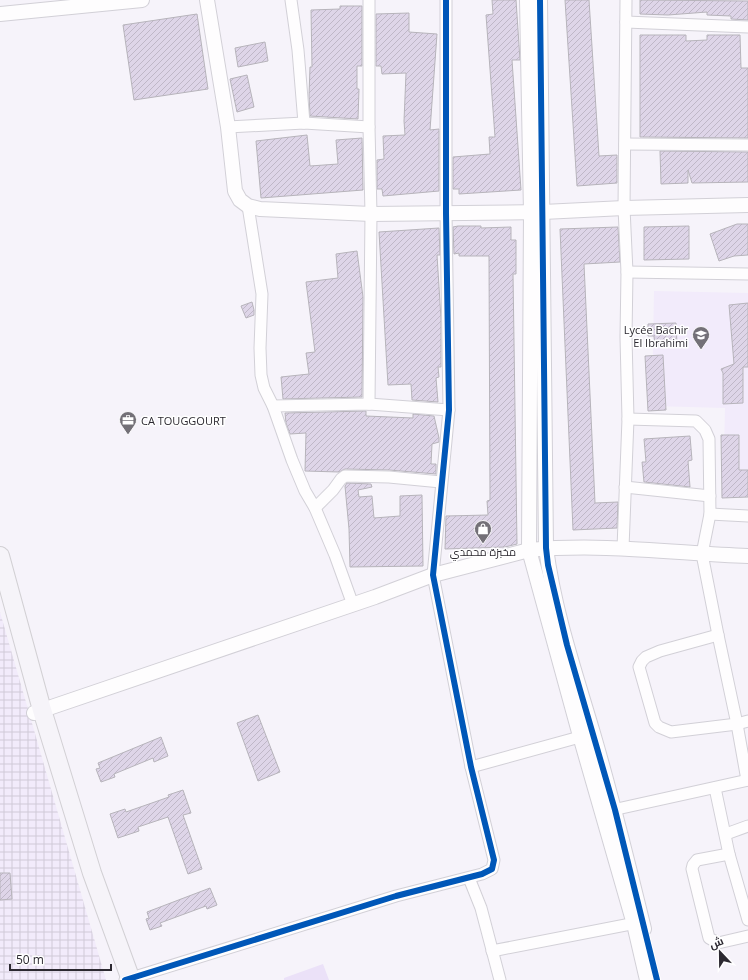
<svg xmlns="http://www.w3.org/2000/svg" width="748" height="980" font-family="'Open Sans',Cairo,sans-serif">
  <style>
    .built { fill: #f2ebfb }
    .industrial { fill: url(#industrial-grid) }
    .green { fill: #ebe1f8 }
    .building { fill: url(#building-hatch); stroke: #b7b4bb }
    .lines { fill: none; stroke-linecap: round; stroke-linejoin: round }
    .minor-casing { stroke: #d2d0d7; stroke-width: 13 }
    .tertiary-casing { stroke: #d2d0d7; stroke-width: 16 }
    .primary-casing { stroke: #d2d0d4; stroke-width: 20 }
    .minor { stroke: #fefdfe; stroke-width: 11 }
    .tertiary { stroke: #fefdfe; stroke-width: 14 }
    .primary { stroke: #f6f4f9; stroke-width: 18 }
    .cycleway-casing { stroke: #fff; stroke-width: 8 }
    .cycleway { stroke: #0057b8; stroke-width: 6 }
    .labels { text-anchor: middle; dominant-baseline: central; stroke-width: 3; stroke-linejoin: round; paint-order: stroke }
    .poi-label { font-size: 11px; fill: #2c2931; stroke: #fff; text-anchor: end }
  </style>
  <defs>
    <pattern id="industrial-grid" width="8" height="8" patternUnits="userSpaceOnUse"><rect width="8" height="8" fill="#f2ebfb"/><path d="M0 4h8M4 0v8" fill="none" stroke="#d0cad8"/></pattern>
    <pattern id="building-hatch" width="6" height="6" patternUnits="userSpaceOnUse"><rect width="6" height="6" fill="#ded5e8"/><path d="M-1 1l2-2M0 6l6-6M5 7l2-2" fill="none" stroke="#bfb7c7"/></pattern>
  </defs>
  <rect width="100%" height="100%" fill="#f6f3fa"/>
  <!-- built -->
  <path class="built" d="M654 291 748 293V497H723L725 408 652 406Z"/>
  <!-- industrial -->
  <path class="industrial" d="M0 612 106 980H0Z"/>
  <!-- green -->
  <path class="green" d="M323 964 329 980H284V978Z"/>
  <!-- building -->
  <g class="building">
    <path d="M492 0H516L520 60H512L521 190 459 194V189H453V157L490 154 489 137H495L486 15 493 14Z"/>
    <path d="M565 0H589L599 156 617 155V183L577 186Z"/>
    <path d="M640 0 748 1V20L731 19V16L707 15V12L668 15 640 14Z"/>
    <path d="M340 6H362V66H357V89H359L358 119 310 116 309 96 310 67H312L311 10 340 9Z"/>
    <path d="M409 13V32L437 34 430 130 439 129V191L383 196 382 189H377V160L384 159 383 136 405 135 404 121 406 73 382 74 381 66H376V14Z"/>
    <path d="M197 14 208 89 134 100 123 25Z"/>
    <path d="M640 35H686V41L707 40V35H740L741 68H748V138L640 137Z"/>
    <path d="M265 42 268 61 238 67 235 48Z"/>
    <path d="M247 75 254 107 237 112 230 79Z"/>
    <path d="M307 135 310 166 338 164 336 140 362 138 363 190 261 198 256 141Z"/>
    <path d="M660 151 748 152V182L692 183 688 170V183L661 184Z"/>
    <path d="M737 224H748V255L734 256 719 261 710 234Z"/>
    <path d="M458 226H481V228L511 227V240H516V274H513L517 544 505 547 445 549 446 516 488 515 487 501 490 500 489 256H459V253L454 254 453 227Z"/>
    <path d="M689 226V259L644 260V227Z"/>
    <path d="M618 227 620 262 584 264 595 503 618 502 617 528 573 530 560 229Z"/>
    <path d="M439 228 440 255H437L441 319V367H438L439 377 436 378 438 402 412 400 411 384 388 385 379 232Z"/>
    <path d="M357 251 363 297 362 397 283 399 281 377 309 374 306 353 315 352 306 282 338 278 336 254Z"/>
    <path d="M252 302 254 310V315L246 318 241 306Z"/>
    <path d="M748 303V367H743V403L723 404V373L721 369 734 364 729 305Z"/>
    <path d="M676 323 677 345 655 346 654 336H648V324Z"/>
    <path d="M663 355 666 410 648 411 645 356Z"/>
    <path d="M366 411V416L413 418V414L434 416 439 438V442L432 444 431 464H436V474L389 470 345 469 339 472 305 471 306 433 290 434 286 423 285 413Z"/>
    <path d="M721 435H739V470H748V497L722 498Z"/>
    <path d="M690 436 692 460 688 461 690 487 644 482 642 462H646L644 439Z"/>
    <path d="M347 483 371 484 372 487 358 490 359 497 372 496 374 518 400 516V496L422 495 423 566 350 567 349 529 345 486Z"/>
    <path d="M258 715 280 772 258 781 237 723Z"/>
    <path d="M161 737 168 756 154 762 153 758 114 774 115 777 101 782 96 769 100 768 98 763Z"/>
    <path d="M183 790 191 813 183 815 202 869 188 874 168 817 138 827 139 831 118 838 110 814 125 809 126 812 169 797 168 795Z"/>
    <path d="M0 873H10L12 899 0 900Z"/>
    <path d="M210 888 217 905 207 909 206 906 160 923 162 926 150 930 146 919 149 918 147 912Z"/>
  </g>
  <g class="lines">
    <defs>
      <g id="minor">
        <path d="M291 0 298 50 304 123"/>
        <path d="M626 22 748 27"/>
        <path d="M228 127 304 123 369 127"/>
        <path d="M625 144 748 145"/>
        <path d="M248 206 262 294 260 348 261 375 264 388 273 406 292 460 305 491 315 508 335 555 353 605"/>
        <path d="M627 272 748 274"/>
        <path d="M369 404 371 214 369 127V0"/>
        <path d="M273 406 369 404 449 410"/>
        <path d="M628 419 696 421 705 430 709 439 710 514 702 554 718 635 737 724 747 780"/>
        <path d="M625 487 710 496"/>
        <path d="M315 508 333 490 341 479 345 476 389 477 441 482"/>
        <path d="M710 514 748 516"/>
        <path d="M623 548 628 419 626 337 627 272 624 208 626 0"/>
        <path d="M718 635 660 651 646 657 642 661 639 667 655 723 659 727 671 732 737 724 748 721"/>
        <path d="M471 767 587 735"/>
        <path d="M715 788 729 854 748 920"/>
        <path d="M608 811 748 780"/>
        <path d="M726 834 748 826"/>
        <path d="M729 854 697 860 693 865 692 869 709 938 718 943 748 936"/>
        <path d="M469 878 481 908 500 980"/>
        <path d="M492 951 641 922"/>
        <path d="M125 980 396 896 482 874 492 869 494 860 471 767 433 575 449 410 446 213V0"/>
      </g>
      <g id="tertiary">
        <path d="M207 0 228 127 235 191 240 200 248 206 260 209 371 214 543 212 624 208 748 205"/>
        <path d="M527 0 531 213 529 550 580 736 634 924 647 980"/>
        <path d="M540 0 546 548C554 611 575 672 593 733 612 798 628 863 644 929"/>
        <path d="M0 14 142 0"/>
        <path d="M34 713 375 597 433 575 529 550C602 543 675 553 748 556"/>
      </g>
      <path id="primary" d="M0 556 42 710 92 873 131 980"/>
    </defs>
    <!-- minor casing -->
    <use href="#minor" class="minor-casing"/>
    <!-- tertiary casing -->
    <use href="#tertiary" class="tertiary-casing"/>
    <!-- primary casing -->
    <use href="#primary" class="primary-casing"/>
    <!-- minor -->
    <use href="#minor" class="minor"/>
    <!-- tertiary -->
    <use href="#tertiary" class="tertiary"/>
    <!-- primary -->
    <use href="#primary" class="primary"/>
    <defs>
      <g id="cycleway">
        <path d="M540 0 546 548 548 565 567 645 615 810 657 980"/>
        <path d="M125 980 396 896 482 874 492 869 494 860 471 767 433 575 449 410 446 213V0"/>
      </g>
    </defs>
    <!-- cycleway casing -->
    <use href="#cycleway" class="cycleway-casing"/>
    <!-- cycleway -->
    <use href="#cycleway" class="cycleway"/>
  </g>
  <!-- icons -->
  <defs>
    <symbol id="school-pin" viewBox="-11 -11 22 30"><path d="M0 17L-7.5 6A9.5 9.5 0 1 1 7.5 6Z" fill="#737077" stroke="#fff"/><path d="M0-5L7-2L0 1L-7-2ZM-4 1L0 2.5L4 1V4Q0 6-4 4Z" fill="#fff"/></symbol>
    <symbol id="office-pin" viewBox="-11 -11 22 30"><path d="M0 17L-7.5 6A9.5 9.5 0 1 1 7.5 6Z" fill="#737077" stroke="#fff"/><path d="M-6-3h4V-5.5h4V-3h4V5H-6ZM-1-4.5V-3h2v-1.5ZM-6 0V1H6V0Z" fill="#fff"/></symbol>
    <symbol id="shop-pin" viewBox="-11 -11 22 30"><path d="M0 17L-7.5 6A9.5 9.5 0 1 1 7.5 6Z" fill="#737077" stroke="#fff"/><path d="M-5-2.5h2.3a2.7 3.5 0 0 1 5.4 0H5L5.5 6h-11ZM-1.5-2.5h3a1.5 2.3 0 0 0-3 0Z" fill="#fff"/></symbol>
  </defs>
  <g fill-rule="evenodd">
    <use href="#school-pin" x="691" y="325" width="20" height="27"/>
    <use href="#office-pin" x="118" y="410" width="20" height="27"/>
    <use href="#shop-pin" x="473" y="519" width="20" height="27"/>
  </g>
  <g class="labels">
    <!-- poi labels -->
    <g class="poi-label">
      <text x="688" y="329">Lycée Bachir<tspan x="688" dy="13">El Ibrahimi</tspan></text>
      <text x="141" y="420" text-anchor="start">CA TOUGGOURT</text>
      <text x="483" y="551" text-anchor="middle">مخبزة محمدي</text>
    </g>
  </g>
  <!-- north arrow -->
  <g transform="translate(720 952) rotate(338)" stroke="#ffffff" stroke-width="3" paint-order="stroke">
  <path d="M0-3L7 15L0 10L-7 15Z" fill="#2c2931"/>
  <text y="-6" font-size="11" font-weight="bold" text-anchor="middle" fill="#2c2931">ش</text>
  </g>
  <!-- scale -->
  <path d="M10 964v6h101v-6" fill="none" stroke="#2c2931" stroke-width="2"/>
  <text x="16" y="964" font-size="12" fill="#2c2931" stroke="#ffffff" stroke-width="3" paint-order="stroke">50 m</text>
</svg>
